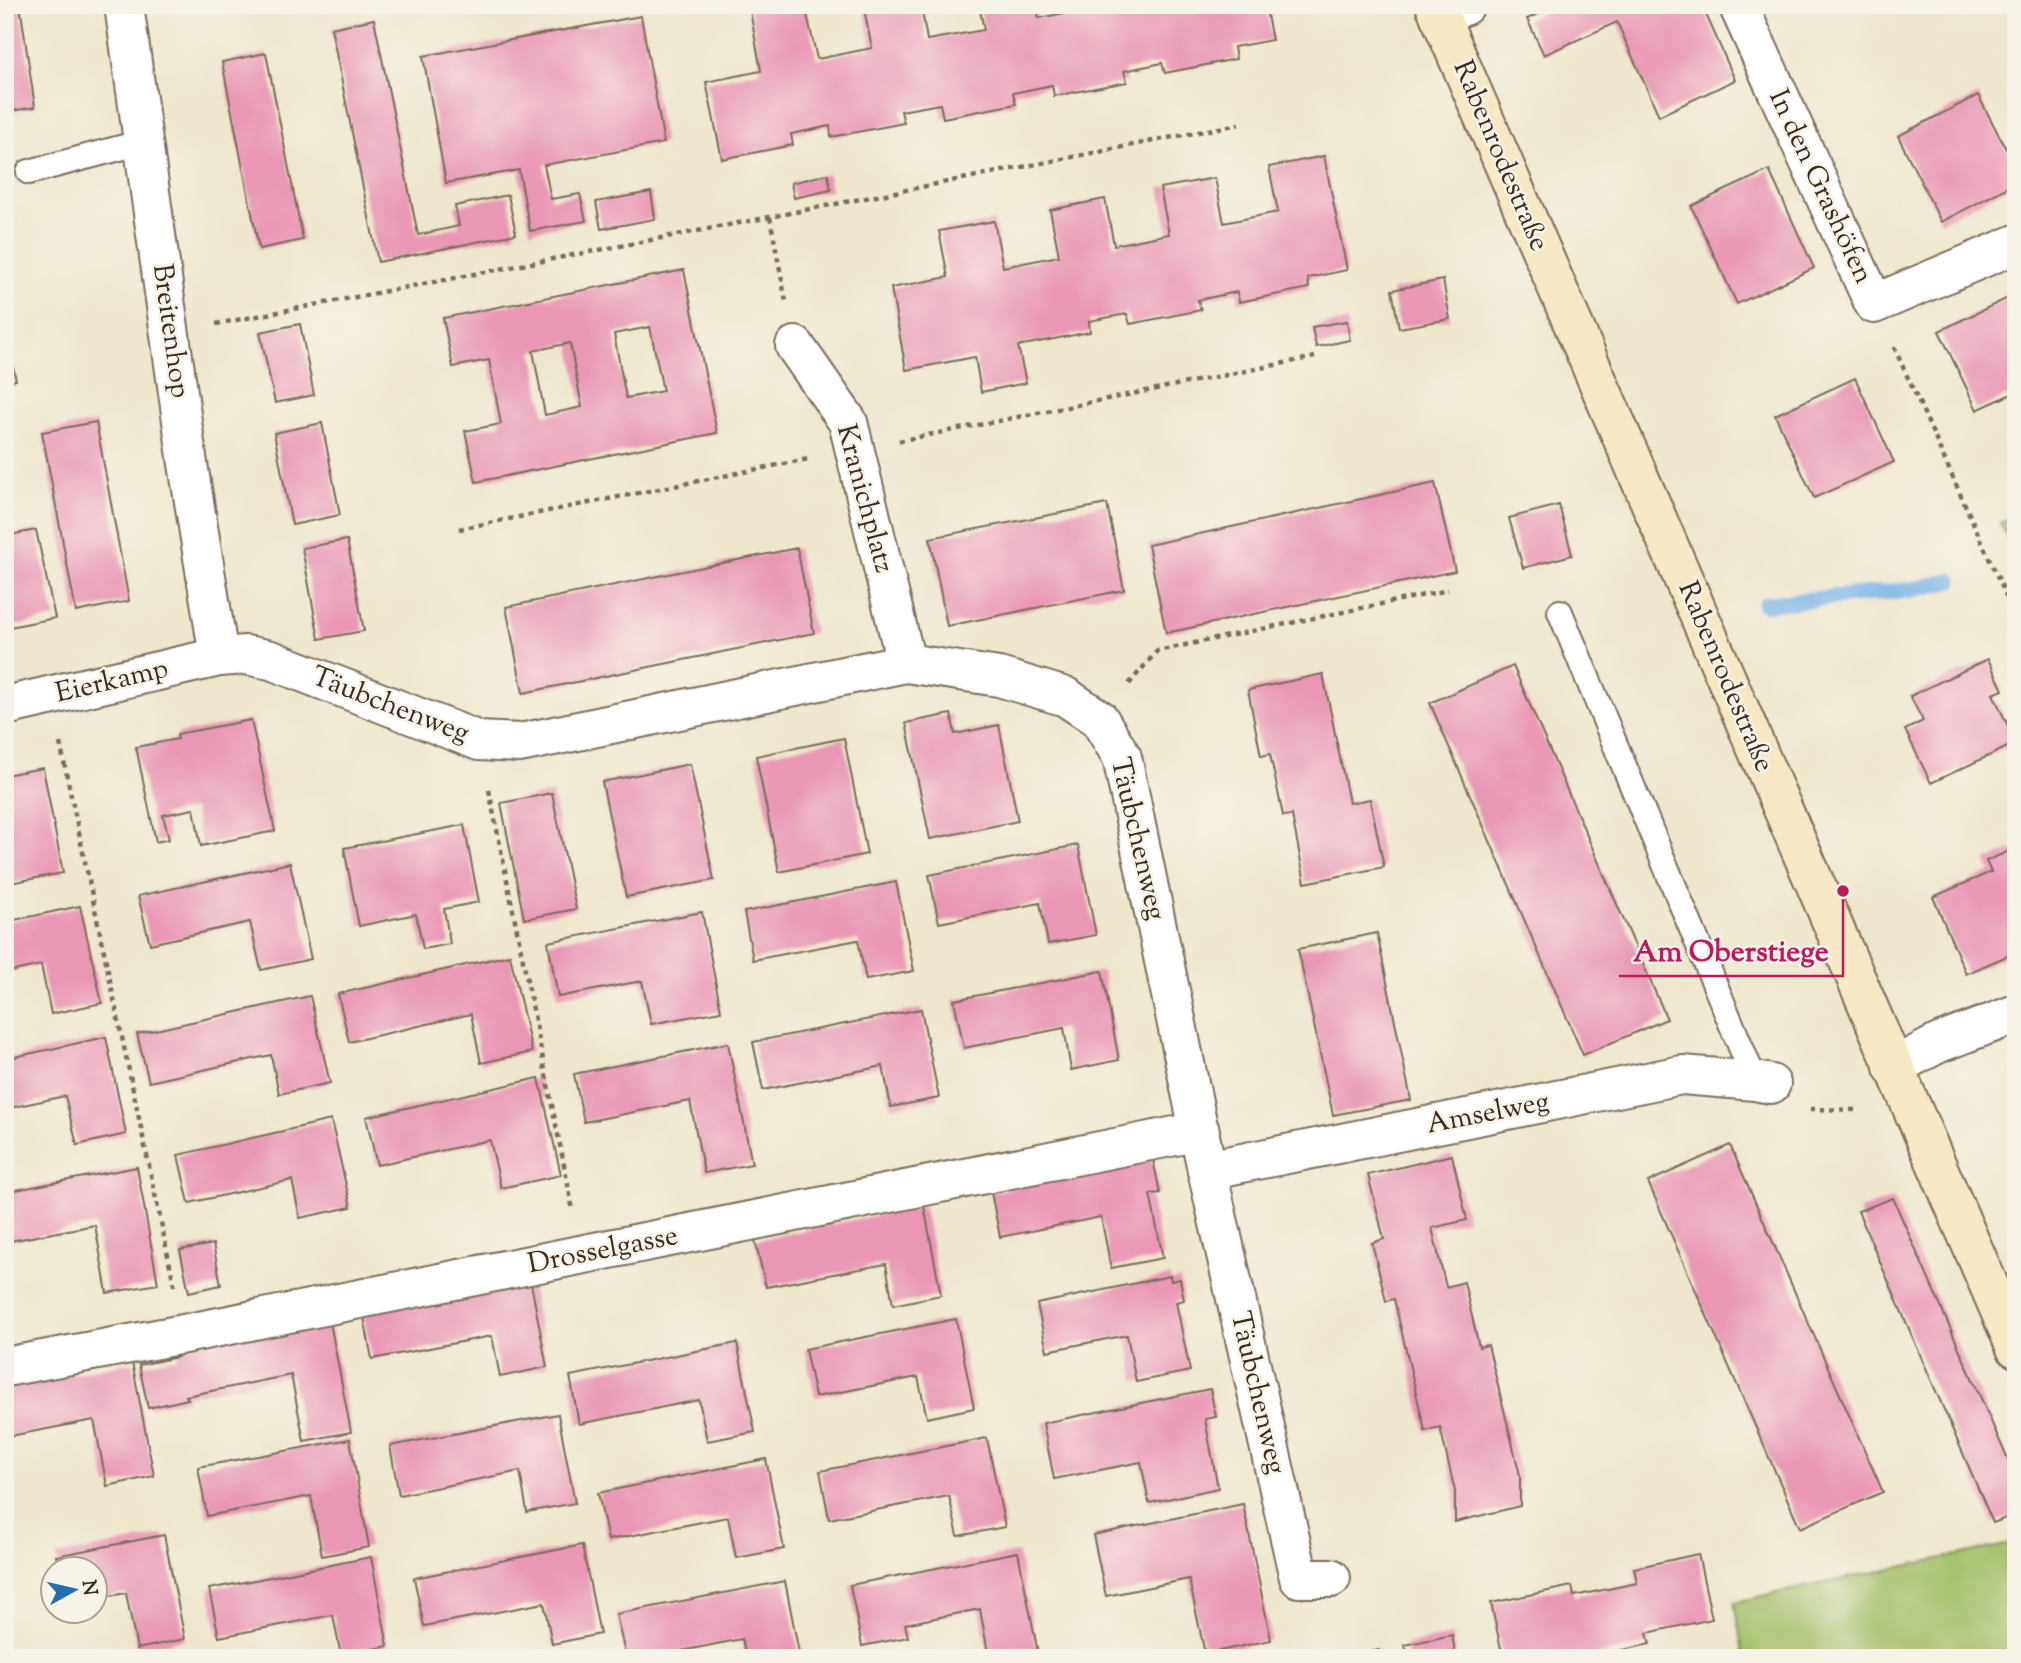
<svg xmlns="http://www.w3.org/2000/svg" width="2021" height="1663" font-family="'Sorts Mill Goudy',serif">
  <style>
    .green { fill: #a2bf66; stroke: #6e7442; stroke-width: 2 }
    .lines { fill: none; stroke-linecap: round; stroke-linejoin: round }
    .stream { stroke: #75b1e7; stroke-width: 16 }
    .building { fill: #ea97b6; fill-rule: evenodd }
    .lane-casing { stroke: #7a6c5b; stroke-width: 28 }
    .street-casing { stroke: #7a6c5b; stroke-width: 42 }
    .secondary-casing { stroke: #7a6c5b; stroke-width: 42 }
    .path { stroke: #7a6c5b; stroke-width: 4.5; stroke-dasharray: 5 5; stroke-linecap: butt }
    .lane { stroke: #fff; stroke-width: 24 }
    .street { stroke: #fff; stroke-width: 38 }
    .secondary { stroke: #f6e9c3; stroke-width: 38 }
    .labels { text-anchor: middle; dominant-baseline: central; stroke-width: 5; stroke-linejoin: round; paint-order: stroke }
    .street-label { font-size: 28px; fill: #3b2a1e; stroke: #f7f3e8 }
    .leader { fill: none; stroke: #c2185b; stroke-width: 2.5 }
    .callout-dot { fill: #c2185b; stroke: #f7f3e8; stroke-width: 2.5 }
    .callout-label { font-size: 30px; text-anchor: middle; font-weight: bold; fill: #c2185b; stroke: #f7f3e8; stroke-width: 5; stroke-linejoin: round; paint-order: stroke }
  </style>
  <rect width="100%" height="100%" fill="#f7f3e8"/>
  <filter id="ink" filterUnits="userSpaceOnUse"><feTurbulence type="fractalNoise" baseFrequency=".0143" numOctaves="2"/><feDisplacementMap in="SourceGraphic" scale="14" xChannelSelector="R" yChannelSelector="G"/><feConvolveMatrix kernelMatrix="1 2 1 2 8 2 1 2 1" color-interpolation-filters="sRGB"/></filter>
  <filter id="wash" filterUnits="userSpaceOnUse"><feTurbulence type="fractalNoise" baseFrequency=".00686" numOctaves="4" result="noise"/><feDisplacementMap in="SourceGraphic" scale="28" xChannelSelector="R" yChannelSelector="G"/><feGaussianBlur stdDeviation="1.57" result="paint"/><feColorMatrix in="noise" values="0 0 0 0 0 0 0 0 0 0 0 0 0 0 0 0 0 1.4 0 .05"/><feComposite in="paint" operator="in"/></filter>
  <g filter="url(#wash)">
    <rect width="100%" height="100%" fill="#efe7cd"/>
    <!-- green -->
    <g class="green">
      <path d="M2016 516V557L2000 523Z"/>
      <path d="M2010 1544 2016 1557V1658H1744L1734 1602Z"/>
    </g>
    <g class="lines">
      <!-- stream -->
      <path class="stream" d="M1765 604 1910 590 1951 581"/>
    </g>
    <g id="blocks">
      <!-- building -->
      <g class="building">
        <path d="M5 5H20L35 107 5 112Z"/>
        <path d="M749 5H805L817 59 872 48 863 5H921L927 40 984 30 979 5H1036L1039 18 1095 7V5H1265L1272 40 1234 47 1236 59 1165 73 1162 63 1124 71 1127 82 1054 96 1052 85 1013 93 1016 104 943 118 940 104 901 111 904 123 831 137 830 126 791 134 793 145 722 159 706 82 761 71Z"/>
        <path d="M1558 5H1702L1735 80 1659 116 1617 22 1544 55 1527 19Z"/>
        <path d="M641 16 664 143 544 165 551 199 580 194 586 221 530 231 519 170 446 183 423 56Z"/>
        <path d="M374 19 418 235 459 226 455 206 508 195 516 234 378 262 331 28Z"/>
        <path d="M266 53 303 240 259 249 222 62Z"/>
        <path d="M1978 95 2016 168V183L1941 222 1898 136Z"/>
        <path d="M1324 156 1347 270 1308 278 1309 288 1239 302 1237 292 1198 300 1201 310 1130 324 1127 314 1089 321 1090 332 1018 346 1026 383 981 392 975 357 906 370 891 288 948 277 939 231 994 221 1003 267 1059 256 1050 210 1105 199 1114 245 1169 234 1160 188 1215 178 1224 223 1278 212 1269 167Z"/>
        <path d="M1769 170 1814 268 1737 304 1691 206Z"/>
        <path d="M828 174 831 190 794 198 791 183Z"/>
        <path d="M651 192 655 219 601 229 596 202Z"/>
        <path d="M684 270 717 433 476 482 465 431 501 424 489 360 453 367 443 318ZM650 327 663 391 626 398 614 334ZM570 343 582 407 545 415 533 351Z"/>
        <path d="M1443 280 1450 319 1399 328 1392 290Z"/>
        <path d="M2016 294V392L1977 410 1939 331Z"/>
        <path d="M1347 321 1350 340 1316 347 1312 327Z"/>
        <path d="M300 324 314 395 275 403 260 332Z"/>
        <path d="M5 334 16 380 5 382Z"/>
        <path d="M1855 378 1894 462 1814 498 1775 415Z"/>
        <path d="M96 422 129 601 76 612 42 432Z"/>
        <path d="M322 423 340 515 292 525 274 433Z"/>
        <path d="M1435 483 1455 571 1166 633 1148 545Z"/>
        <path d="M1107 504 1124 590 947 626 930 538Z"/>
        <path d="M1559 505 1572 555 1523 568 1509 518Z"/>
        <path d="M36 530 55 618 5 628V536Z"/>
        <path d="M347 540 364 631 319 639 302 548Z"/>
        <path d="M797 548 814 633 523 693 506 607Z"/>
        <path d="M1988 659 2003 690 1993 694 2016 743 1931 783 1905 730 1923 721 1910 696Z"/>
        <path d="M1513 666 1667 1019 1583 1055 1430 703Z"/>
        <path d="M1323 674 1349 803 1370 799 1384 867 1305 883 1292 815 1283 816 1270 754 1261 756 1248 690Z"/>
        <path d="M951 714 955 734 999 725 1018 821 930 839 906 723Z"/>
        <path d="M251 720 275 831 201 846 194 809 163 815 169 839 156 842 136 747 178 739 177 734Z"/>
        <path d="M844 738 867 854 779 872 756 756Z"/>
        <path d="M690 764 714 880 626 897 602 782Z"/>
        <path d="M43 768 63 873 5 884V775Z"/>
        <path d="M552 793 576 909 524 919 501 803Z"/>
        <path d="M464 825 479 902 444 909 450 944 423 949 416 914 359 926 344 848Z"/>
        <path d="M1078 845 1096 935 1048 944 1040 903 939 923 929 875Z"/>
        <path d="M2016 848V952L1966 974 1933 897 1991 872 1986 861Z"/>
        <path d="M290 863 311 959 261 970 250 922 150 944 138 896Z"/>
        <path d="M896 882 914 971 866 980 858 940 753 960 744 912Z"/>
        <path d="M80 906 102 1003 51 1014 41 965 5 973V922Z"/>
        <path d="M702 912 721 1011 651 1024 642 981 558 997 548 942Z"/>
        <path d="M1377 933 1411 1100 1333 1115 1298 949Z"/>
        <path d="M510 955 532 1052 481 1063 471 1014 349 1042 338 994Z"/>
        <path d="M1102 971 1119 1060 1071 1070 1064 1028 964 1048 954 1000Z"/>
        <path d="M310 996 330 1083 279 1094 271 1055 149 1082 137 1034Z"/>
        <path d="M921 1009 939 1098 891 1107 883 1066 763 1090 753 1042Z"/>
        <path d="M106 1037 126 1134 77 1145 65 1096 5 1109V1059Z"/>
        <path d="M728 1043 752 1164 704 1173 690 1101 584 1122 574 1074Z"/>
        <path d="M539 1078 561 1175 501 1188 490 1140 377 1165 366 1117Z"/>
        <path d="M331 1120 351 1207 300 1218 292 1180 189 1203 178 1155Z"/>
        <path d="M1730 1145 1883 1492 1800 1528 1648 1182Z"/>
        <path d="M1452 1155 1467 1220 1432 1228 1446 1287 1464 1282 1479 1347 1488 1345 1520 1475V1506L1455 1522V1491L1440 1427 1425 1431 1394 1299 1386 1301 1372 1243 1384 1239 1368 1175Z"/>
        <path d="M1153 1159 1160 1193 1150 1194 1163 1258 1111 1268 1101 1217 1000 1237 991 1192Z"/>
        <path d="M137 1167 158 1284 107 1293 95 1225 5 1242V1192Z"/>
        <path d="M1893 1198 2016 1478V1514L1993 1523 1858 1211Z"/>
        <path d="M924 1206 941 1295 893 1305 886 1264 766 1287 755 1240Z"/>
        <path d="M213 1244 221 1285 189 1292 180 1250Z"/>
        <path d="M1170 1276 1171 1281 1180 1279 1184 1300 1176 1302 1190 1371 1136 1382 1127 1335 1047 1351 1037 1304Z"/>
        <path d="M530 1278 547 1367 500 1377 492 1336 372 1359 363 1312Z"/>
        <path d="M329 1317 351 1432 304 1441 291 1375 186 1396 188 1399 148 1408 139 1365 178 1357 176 1348Z"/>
        <path d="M956 1319 974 1408 927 1418 918 1377 815 1397 805 1349Z"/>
        <path d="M737 1343 755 1432 707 1441 699 1400 579 1424 570 1376Z"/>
        <path d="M132 1362 154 1476 107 1486 94 1420 5 1437V1387Z"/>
        <path d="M1210 1389 1216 1417 1205 1419 1218 1488 1149 1503 1141 1462 1054 1479 1043 1423Z"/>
        <path d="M558 1414 575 1503 527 1512 520 1471 399 1495 390 1446Z"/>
        <path d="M987 1438 1005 1527 958 1536 949 1496 829 1519 820 1471Z"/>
        <path d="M350 1439 369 1547 322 1556 311 1496 207 1516 198 1467Z"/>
        <path d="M766 1459 784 1549 736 1558 728 1517 608 1540 598 1493Z"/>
        <path d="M1243 1504 1271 1640 1205 1654 1189 1579 1106 1596 1093 1535Z"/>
        <path d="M164 1535 185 1639 137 1649 126 1593 94 1599V1568H59L56 1556Z"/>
        <path d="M582 1545 600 1634 552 1644 544 1603 424 1626 414 1578Z"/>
        <path d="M1018 1552 1039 1658H989L980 1609 905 1624 908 1637 862 1646 850 1585Z"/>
        <path d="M1698 1554 1712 1619 1647 1633 1650 1644 1586 1658H1503L1491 1603 1572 1586 1574 1596 1637 1583 1634 1568Z"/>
        <path d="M371 1557 388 1646 341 1656 333 1615 219 1637 209 1589Z"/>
        <path d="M785 1581 800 1658H746L742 1639 646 1658H626L616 1614Z"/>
        <path d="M1452 1635 1456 1658H1408L1405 1645Z"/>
        <path d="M1379 1650 1381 1658H1347V1657Z"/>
      </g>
    </g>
  </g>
  <g filter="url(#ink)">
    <use href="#blocks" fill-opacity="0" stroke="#7a6c5b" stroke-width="2"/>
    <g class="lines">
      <defs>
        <g id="lane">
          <path d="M29 172 143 142"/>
          <path d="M1560 612 1755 1081"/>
        </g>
        <g id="street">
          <path d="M124 5 188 464 219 657"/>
          <path d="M1738 5 1874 304 2016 244"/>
          <path d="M1440 17 1465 5"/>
          <path d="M795 346 848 422 906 663"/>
          <path d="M5 706 219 657 246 655 271 660 479 741 520 743 906 663 999 677 1066 697 1099 719 1122 757 1207 1170 1299 1578H1331"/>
          <path d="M1893 1067 1939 1043 2016 1014"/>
          <path d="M1207 1170 1682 1075 1755 1081 1771 1084"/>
          <path d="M5 1367 184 1334 1200 1131"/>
        </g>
        <path id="secondary" d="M1435 5 2016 1348"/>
      </defs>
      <!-- lane casing -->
      <use href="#lane" class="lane-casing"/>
      <!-- street casing -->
      <use href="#street" class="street-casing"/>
      <!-- secondary casing -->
      <use href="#secondary" class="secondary-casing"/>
      <!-- path -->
      <g class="path">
        <path d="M770 217 786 302"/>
        <path d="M216 324 770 217 1239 124"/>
        <path d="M1894 347 2016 618"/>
        <path d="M899 441 1315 357"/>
        <path d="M459 529 808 459"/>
        <path d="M1129 684 1157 651 1448 590"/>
        <path d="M60 743 175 1289"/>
        <path d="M489 790 573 1210"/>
        <path d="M1810 1109 1860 1110"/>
      </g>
      <!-- lane -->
      <use href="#lane" class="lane"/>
      <!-- street -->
      <use href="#street" class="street"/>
      <!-- secondary -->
      <use href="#secondary" class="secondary"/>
    </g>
  </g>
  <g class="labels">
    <!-- street labels -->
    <g class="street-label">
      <text transform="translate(1500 156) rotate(67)">Rabenrodestraße</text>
      <text transform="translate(1820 187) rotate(65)">In den Grashöfen</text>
      <text transform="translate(170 331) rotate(82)">Breitenhop</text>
      <text transform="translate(864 499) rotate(75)">Kranichplatz</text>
      <text transform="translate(1725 677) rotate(67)">Rabenrodestraße</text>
      <text transform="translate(112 682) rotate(-13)">Eierkamp</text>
      <text transform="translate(390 706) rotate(21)">Täubchenweg</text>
      <text transform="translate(1137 839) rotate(77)">Täubchenweg</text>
      <text transform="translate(1488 1114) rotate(-11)">Amselweg</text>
      <text transform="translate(603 1251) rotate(-11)">Drosselgasse</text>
      <text transform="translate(1257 1393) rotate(77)">Täubchenweg</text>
    </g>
  </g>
  <!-- callouts -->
  <path class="leader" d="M1843 891L1843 976H1619"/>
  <circle class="callout-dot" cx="1843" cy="891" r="7"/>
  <g class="callout-label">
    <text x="1731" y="961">Am Oberstiege</text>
  </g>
  <!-- margin -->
  <rect width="2021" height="1663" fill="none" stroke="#f7f3e8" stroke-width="28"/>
  <!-- north arrow -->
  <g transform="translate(74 1590) rotate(82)"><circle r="33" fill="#f7f3e8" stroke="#aca397" stroke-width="2"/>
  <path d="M0-5L12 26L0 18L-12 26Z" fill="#1f6fb2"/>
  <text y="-10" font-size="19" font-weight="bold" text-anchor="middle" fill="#3b2a1e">N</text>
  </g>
</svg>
